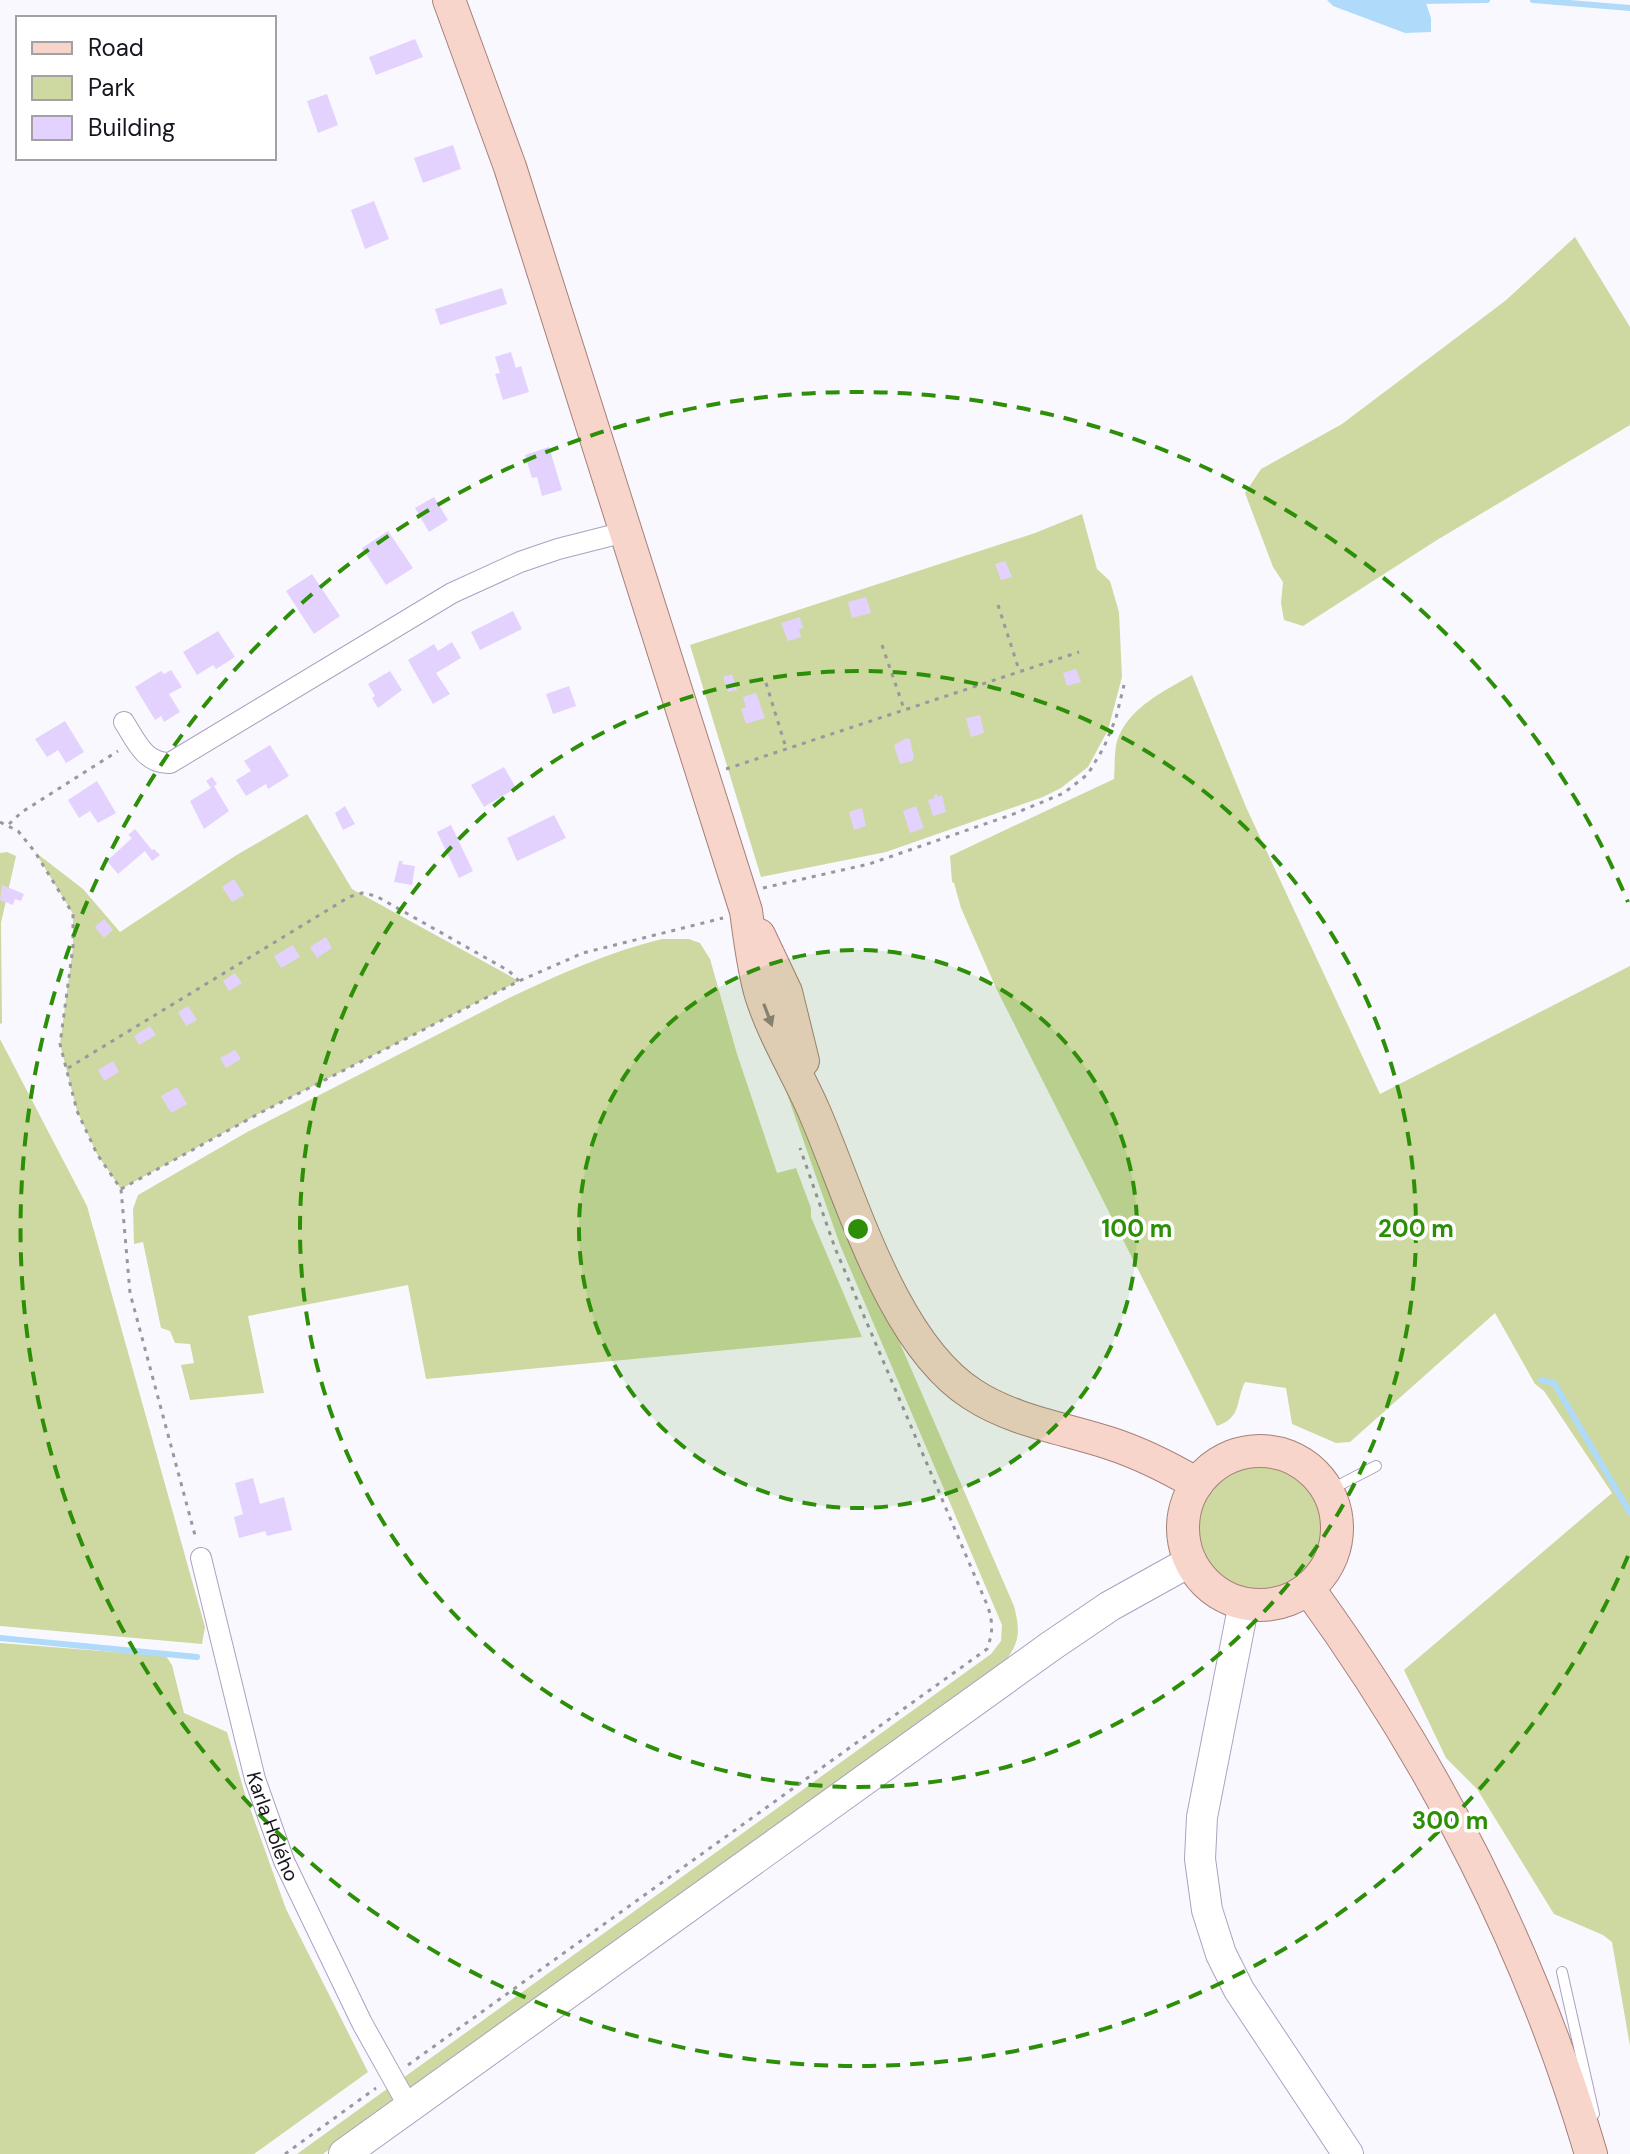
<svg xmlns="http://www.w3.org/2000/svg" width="1630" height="2154" font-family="'DM Sans',sans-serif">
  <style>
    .green { fill: #cdd9a0 }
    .water { fill: #b0dafa }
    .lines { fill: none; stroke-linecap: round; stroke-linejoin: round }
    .stream { stroke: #b0dafa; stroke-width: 6 }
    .building { fill: #e3d2fe }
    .lane-casing { stroke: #aca1c0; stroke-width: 12 }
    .street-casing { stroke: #aca1c0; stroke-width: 22 }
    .secondary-casing { stroke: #aca1c0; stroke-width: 32 }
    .primary-casing { stroke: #a68079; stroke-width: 34 }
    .path { stroke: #99979f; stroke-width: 3; stroke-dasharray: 4 6; stroke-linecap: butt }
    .lane { stroke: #fff; stroke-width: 10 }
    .street { stroke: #fff; stroke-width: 20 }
    .secondary { stroke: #fff; stroke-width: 30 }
    .primary { stroke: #f7d5cb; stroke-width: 32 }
    .oneway { fill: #937f7e }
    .ring { fill: none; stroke: #2d8f08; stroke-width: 4; stroke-dasharray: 14 10 }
    .labels { text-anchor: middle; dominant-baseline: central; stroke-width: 7; stroke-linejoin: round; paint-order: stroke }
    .street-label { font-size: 20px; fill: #191520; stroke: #fff }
    .centre { fill: #2d8f08; stroke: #fff; stroke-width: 4 }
    .ring-label { font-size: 24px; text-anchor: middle; font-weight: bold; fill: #2d8f08; stroke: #fff; stroke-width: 7; stroke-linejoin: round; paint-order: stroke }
  </style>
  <rect width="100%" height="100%" fill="#faf8ff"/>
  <!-- green -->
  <g class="green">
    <path d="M1575 237 1630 327V425L1437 540 1303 626 1284 620 1281 603 1283 582 1273 567 1245 493 1261 469 1342 424 1505 301Z"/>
    <path d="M1082 514 1097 569 1110 581 1119 612 1122 677 1108 730 1088 767 1061 788 1043 797 886 852 761 877 690 645 1035 533Z"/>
    <path d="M1192 675 1246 807 1380 1094 1630 966V2046L1612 1942 1603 1935 1554 1914 1477 1789 1446 1758 1404 1670 1612 1493 1544 1391 1535 1384 1495 1313 1350 1442 1336 1443 1292 1424 1286 1388 1245 1382C1235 1403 1242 1417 1217 1426L996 988 961 908 954 883 952 882 950 856 1114 779C1115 767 1114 752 1117 741 1128 708 1164 691 1192 675Z"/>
    <path d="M307 814 352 889 519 981 260 1113 121 1189 97 1154 77 1111 60 1044 73 947V914L35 852 83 889 120 932 235 856Z"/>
    <path d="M7 852 16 856 1 923 2 1023 0 1024V853Z"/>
    <path d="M662 939H689L700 943 710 959 737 1054 777 1173 796 1168 811 1208V1217L862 1337 426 1379 408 1285 248 1316 264 1393 190 1400 181 1365 194 1363 190 1344 175 1343 170 1331 161 1328 143 1242 134 1244 133 1209 138 1195 249 1131 511 997C560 974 609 952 662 939Z"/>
    <path d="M0 1039 87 1206 205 1627 202 1644 0 1626Z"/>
    <path d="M771 1048 796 1089 896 1334 1014 1606C1022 1637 1018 1645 999 1670L411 2091 403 2078 991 1654 1001 1641 1002 1625 840 1245Z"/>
    <circle cx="1260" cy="1528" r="61"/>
    <path d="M0 1643 166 1656 172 1665 184 1713 227 1732 245 1794 286 1909 368 2072 254 2154H0Z"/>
    <path d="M387 2089 395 2102 323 2154H297Z"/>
  </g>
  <!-- water -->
  <path class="water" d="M1327 0H1425L1431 18V32L1405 33 1333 6Z"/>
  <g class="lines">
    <!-- stream -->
    <g class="stream">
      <path d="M1533 0 1630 8"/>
      <path d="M1421 1 1487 0"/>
      <path d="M1541 1380 1554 1383 1630 1513"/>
      <path d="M0 1638 197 1657"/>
    </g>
  </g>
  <!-- building -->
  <g class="building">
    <path d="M415 39 423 57 376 75 369 57Z"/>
    <path d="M327 94 338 125 318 133 307 101Z"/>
    <path d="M453 145 461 169 423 183 414 158Z"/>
    <path d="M374 201 389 239 365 249 351 210Z"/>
    <path d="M502 288 507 304 440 325 435 309Z"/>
    <path d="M511 352 516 368 521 366 529 392 503 400 495 374 500 373 495 357Z"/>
    <path d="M549 447 562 490 542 496 537 477 532 478 525 455Z"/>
    <path d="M434 497 448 520 429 532 415 508Z"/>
    <path d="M388 531 413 568 386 585 362 548Z"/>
    <path d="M1005 561 1012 577 1001 580 995 564Z"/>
    <path d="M312 574 340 616 314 634 286 591Z"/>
    <path d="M866 597 871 613 852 618 848 602Z"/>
    <path d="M513 611 522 629 480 650 471 632Z"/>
    <path d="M800 617 803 628 799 629 801 637 788 641 781 623Z"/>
    <path d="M218 631 235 657 216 669 213 665 197 675 183 652Z"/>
    <path d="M452 642 461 658 436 673 450 694 433 704 408 660 434 644 438 651Z"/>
    <path d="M1076 669 1081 682 1067 686 1063 673Z"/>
    <path d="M171 670 182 687 169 694 180 712 164 722 161 716 155 720 135 687 161 671 164 674Z"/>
    <path d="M390 671 402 690 378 708 372 698 375 696 368 684Z"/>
    <path d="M732 674 737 690 728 692 723 677Z"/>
    <path d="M569 686 576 706 553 714 546 694Z"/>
    <path d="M756 693 765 718 746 724 741 709 746 707 743 697Z"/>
    <path d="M980 715 984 733 971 737 966 718Z"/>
    <path d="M65 721 84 752 66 763 58 750 47 757 35 739Z"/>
    <path d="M907 738 910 739 914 758 912 761 900 764 894 745Z"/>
    <path d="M270 745 289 776 268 789 266 784 246 796 236 780 251 771 244 761Z"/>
    <path d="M504 767 516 788 484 807 471 785Z"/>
    <path d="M212 777 217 784 214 786 229 811 204 829 190 801 211 788 206 781Z"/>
    <path d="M97 781 116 813 98 823 90 811 79 818 68 800Z"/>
    <path d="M937 794 938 797 942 795 946 812 933 816 928 800 935 798 934 795Z"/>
    <path d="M345 806 355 824 343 830 335 813Z"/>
    <path d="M916 806 924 828 910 833 903 811Z"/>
    <path d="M862 808 866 826 854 830 849 812Z"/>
    <path d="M554 815 566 838 517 861 507 838Z"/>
    <path d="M451 825 473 871 459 878 437 832Z"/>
    <path d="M135 829 152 850 154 849 160 855 152 861 145 851 118 874 107 861 132 838 128 835Z"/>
    <path d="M399 861H403L402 864 415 866 412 885 394 882Z"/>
    <path d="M234 879 244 895 232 902 222 887Z"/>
    <path d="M2 885 24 894 21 901 15 899 13 905 0 900Z"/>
    <path d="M104 919 113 930 104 938 95 927Z"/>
    <path d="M326 937 332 948 317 958 310 947Z"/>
    <path d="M293 945 300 957 281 968 274 956Z"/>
    <path d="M235 973 242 983 229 991 223 981Z"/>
    <path d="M188 1006 197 1020 186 1026 178 1012Z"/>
    <path d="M150 1026 156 1035 139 1045 134 1036Z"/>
    <path d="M235 1050 241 1059 226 1068 220 1058Z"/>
    <path d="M113 1061 119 1072 104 1081 98 1070Z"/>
    <path d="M177 1087 187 1104 171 1113 161 1096Z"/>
    <path d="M253 1478 260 1504 284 1497 292 1530 267 1536 265 1531 239 1538 234 1517 243 1514 235 1483Z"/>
  </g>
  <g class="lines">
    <defs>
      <g id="lane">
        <path d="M1328 1491 1376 1466"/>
        <path d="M1562 1972 1594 2114"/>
      </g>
      <g id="street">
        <path d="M124 722C136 741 145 764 170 763L452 593 520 562 558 549 625 532"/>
        <path id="s1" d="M201 1558 255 1779 284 1861 362 2023 409 2107"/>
      </g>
      <g id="secondary">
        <path d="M1244 1603 1202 1817 1200 1859 1207 1910 1221 1954 1239 1990 1348 2154"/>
        <path d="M344 2154 1051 1646 1110 1606 1191 1561"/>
      </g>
      <g id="primary">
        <path d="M449 0 510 167 746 911C750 940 753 968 761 995 774 1036 797 1072 814 1111 851 1196 892 1343 972 1394 1013 1421 1063 1428 1109 1443 1140 1453 1168 1467 1197 1484"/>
        <path d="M759 935 786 992 803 1061"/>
        <circle cx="1260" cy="1528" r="77"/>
        <path d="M1308 1588C1435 1763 1530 1947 1591 2154"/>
      </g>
    </defs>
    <!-- lane casing -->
    <use href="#lane" class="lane-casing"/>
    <!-- street casing -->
    <use href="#street" class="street-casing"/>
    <!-- secondary casing -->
    <use href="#secondary" class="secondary-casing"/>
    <!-- primary casing -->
    <use href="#primary" class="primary-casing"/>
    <!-- path -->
    <g class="path">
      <path d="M998 605 1019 670"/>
      <path d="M882 645 904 709"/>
      <path d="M766 683 786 748"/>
      <path d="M726 769 1079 652"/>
      <path d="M0 822 18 831 35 852 73 914V947L60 1044 77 1111 97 1154 121 1189 130 1293 196 1539"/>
      <path d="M9 824 22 812 118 751"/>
      <path d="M763 888 869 864 1011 815 1064 793 1088 774 1104 747 1116 718 1124 685"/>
      <path d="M68 1068 349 897 362 893 376 896 509 971 519 981"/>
      <path d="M121 1189 260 1113 519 981 583 953 723 918"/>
      <path d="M408 2065 987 1649C993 1633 993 1623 988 1607L835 1248 800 1148"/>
      <path d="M285 2154 376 2088"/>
    </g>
    <!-- lane -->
    <use href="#lane" class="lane"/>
    <!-- street -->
    <use href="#street" class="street"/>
    <!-- secondary -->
    <use href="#secondary" class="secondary"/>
    <!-- primary -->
    <use href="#primary" class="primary"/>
  </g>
  <!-- one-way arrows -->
  <defs><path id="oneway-solid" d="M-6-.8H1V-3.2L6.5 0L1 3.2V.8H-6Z" transform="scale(2)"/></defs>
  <use class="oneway" href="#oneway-solid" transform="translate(768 1015) rotate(69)"/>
  <!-- distance rings -->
  <circle cx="858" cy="1229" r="279" fill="#2d8f08" fill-opacity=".12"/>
  <g class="ring">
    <circle cx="858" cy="1229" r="279"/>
    <circle cx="858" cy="1229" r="558"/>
    <path d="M1628 1556A837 837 0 1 1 1628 902"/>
  </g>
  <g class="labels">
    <!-- street labels -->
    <g class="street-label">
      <text stroke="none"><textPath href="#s1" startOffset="278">Karla Holého</textPath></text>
    </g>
  </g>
  <circle cx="858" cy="1229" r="12" class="centre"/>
  <g class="ring-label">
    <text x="1137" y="1237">100 m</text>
    <text x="1416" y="1237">200 m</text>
    <text x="1450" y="1829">300 m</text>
  </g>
  <!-- legend -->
  <rect x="16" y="16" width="260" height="144" fill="#ffffff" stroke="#a3a1a6" stroke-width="2"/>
  <rect x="32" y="42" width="40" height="12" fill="#f7d5cb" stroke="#a3a1a6" stroke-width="2"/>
  <text x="88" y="56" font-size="24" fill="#191520">Road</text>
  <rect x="32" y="76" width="40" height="24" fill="#cdd9a0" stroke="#a3a1a6" stroke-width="2"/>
  <text x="88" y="96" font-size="24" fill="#191520">Park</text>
  <rect x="32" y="116" width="40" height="24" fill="#e3d2fe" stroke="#a3a1a6" stroke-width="2"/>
  <text x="88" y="136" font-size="24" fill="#191520">Building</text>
</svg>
